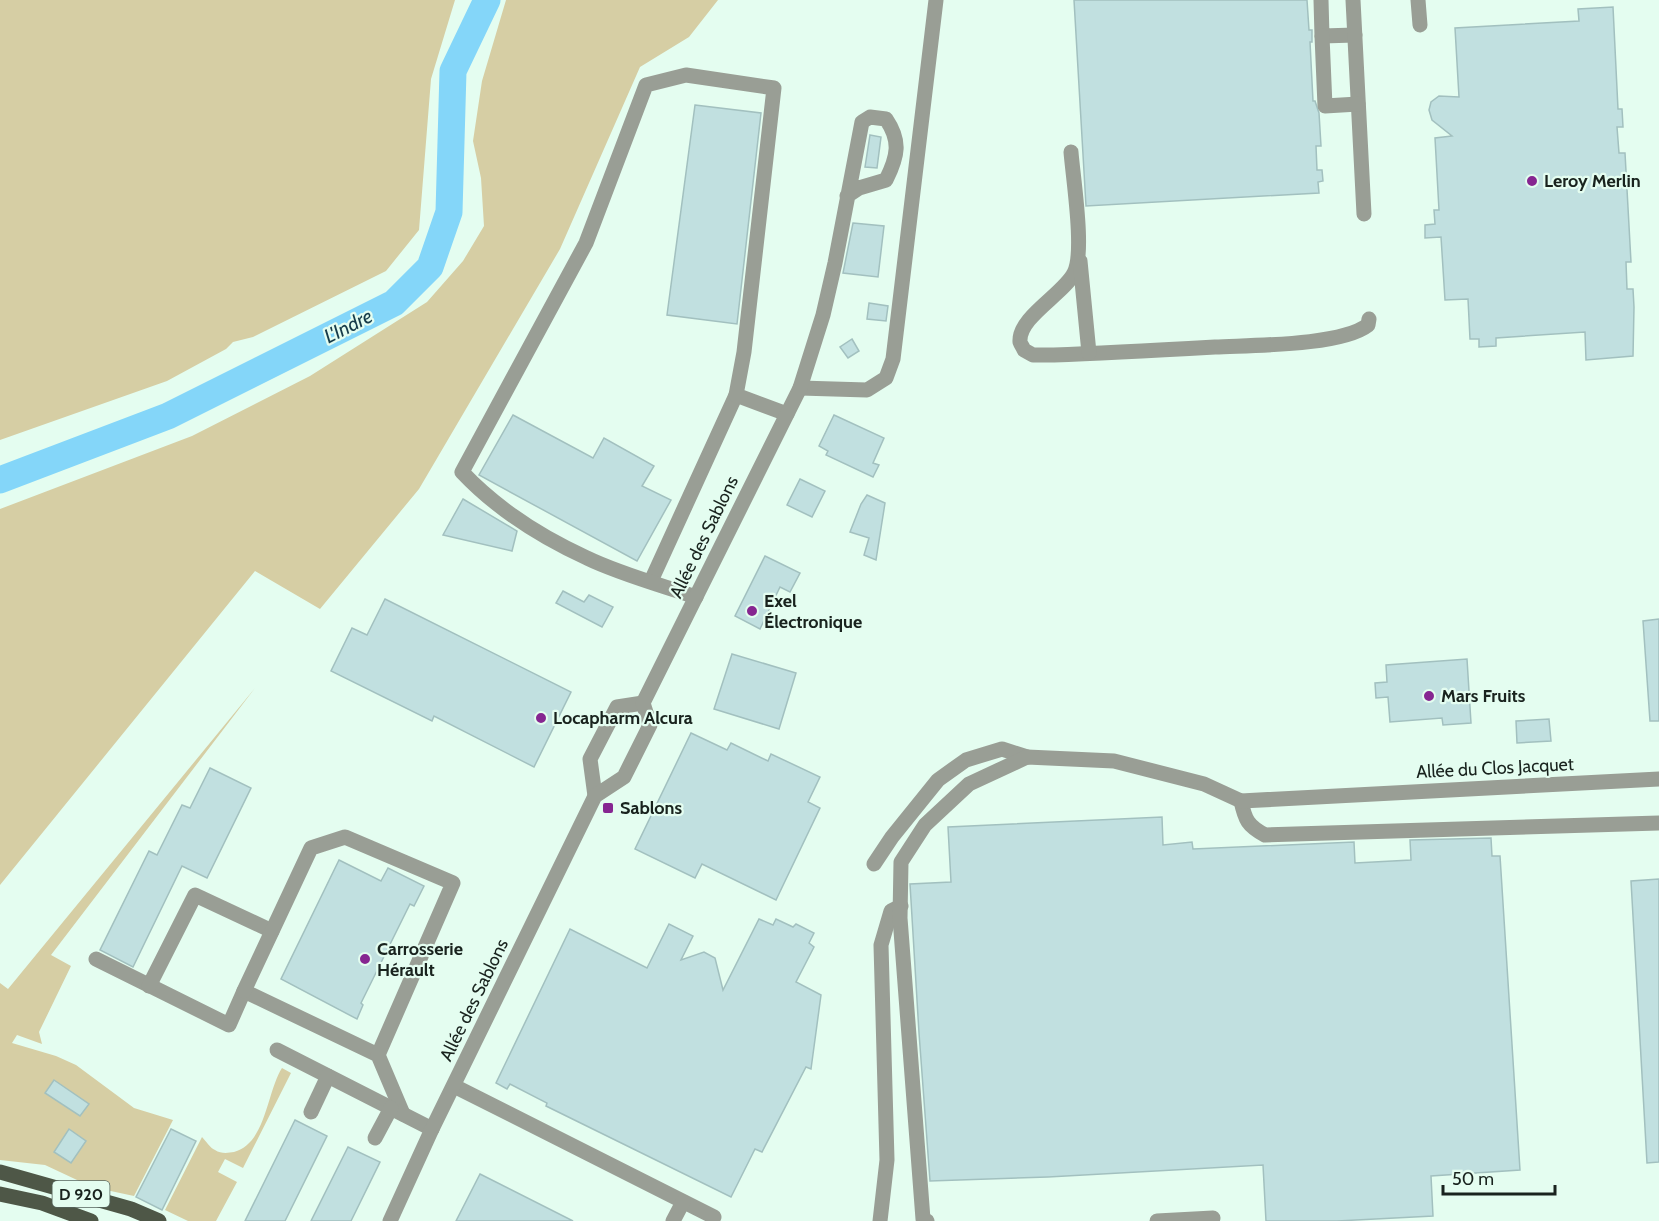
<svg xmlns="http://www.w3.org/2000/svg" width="1659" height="1221" font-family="Cabin,sans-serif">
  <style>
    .green { fill: #d6cea4 }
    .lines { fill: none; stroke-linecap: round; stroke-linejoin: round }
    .river { stroke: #84d6f9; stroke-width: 27 }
    .building { fill: #c1e0e0; stroke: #a2c0bf; stroke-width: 1.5 }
    .minor { stroke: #999e95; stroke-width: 15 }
    .major { stroke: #4e5747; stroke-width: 15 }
    .poi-dot { fill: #862691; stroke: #e4fdf0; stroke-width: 2 }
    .labels { text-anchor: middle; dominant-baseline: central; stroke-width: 4.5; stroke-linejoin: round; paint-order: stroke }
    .shield { fill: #e4fdf0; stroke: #56645d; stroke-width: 1.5 }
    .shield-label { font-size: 16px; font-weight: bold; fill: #19231e }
    .poi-label { font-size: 18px; font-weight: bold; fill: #19231e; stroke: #e4fdf0; text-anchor: start }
    .street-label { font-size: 18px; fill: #19231e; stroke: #e4fdf0 }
    .water-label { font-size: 20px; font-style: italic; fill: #163b4a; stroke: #e4fdf0 }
  </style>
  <rect width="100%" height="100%" fill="#e4fdf0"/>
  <!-- green -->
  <g class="green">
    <path d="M0 0H455L431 79 419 230 386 271 253 337 233 342 226 349 167 381 0 440Z"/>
    <path d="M506 0H718L689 37 640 67 560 249 419 489 320 609 255 571 0 885V509L192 436 310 376 427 302 463 261 484 226 481 178 473 141 482 81Z"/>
    <path d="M255 688 51 955 71 966 39 1032 42 1044 17 1035 12 1043 56 1056 76 1065 134 1108 173 1120 134 1196 92 1187 45 1165 0 1160V983L8 989Z"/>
    <path d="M282 1068 291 1073 243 1168 225 1159 218 1172 237 1182 216 1221H188L165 1210 202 1137C206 1141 210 1148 215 1150 221 1154 228 1153 234 1152 266 1144 267 1091 282 1068Z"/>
  </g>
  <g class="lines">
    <!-- river -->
    <path class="river" d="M0 480 168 416 394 303 430 267 449 212 453 71 487 0"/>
  </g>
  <!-- building -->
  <g class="building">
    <path d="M1074 0H1307L1309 30H1312V42H1310L1313 101H1315L1319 113 1321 146H1316L1317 170H1322L1323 181 1318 182 1319 193 1086 206Z"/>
    <path d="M1613 7 1618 109H1622L1623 127H1617L1619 153H1625L1631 262H1626L1627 289H1633L1634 307 1633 356 1586 360 1585 332 1496 338V346L1479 347V339H1470L1468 299 1445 300 1441 237 1425 238V225L1435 224 1434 210H1439L1435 138 1452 136 1432 120 1429 110 1431 102 1439 96 1459 97 1455 28 1579 21 1578 9Z"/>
    <path d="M695 105 761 113 737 324 667 315Z"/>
    <path d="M870 135 881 137 877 168 865 167Z"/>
    <path d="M853 223 884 226 878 277 843 273Z"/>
    <path d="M869 303 888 306 886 321 867 319Z"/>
    <path d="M852 339 859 351 848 358 840 347Z"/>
    <path d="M513 415 593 458 604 438 654 466 642 486 671 500 637 561 479 475Z"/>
    <path d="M834 415 884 438 873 463 879 465 873 477 826 455 828 451 819 446Z"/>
    <path d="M800 479 825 491 812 517 787 505Z"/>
    <path d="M867 495 885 503 876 560 864 555 869 538 850 532 861 504Z"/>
    <path d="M463 499 517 531 512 551 443 535Z"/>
    <path d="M765 556 800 573 790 592 780 587 760 629 735 616Z"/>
    <path d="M563 591 584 602 589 595 613 607 602 627 556 603Z"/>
    <path d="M385 599 571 692 534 767 434 716 432 721 331 671 352 628 367 635Z"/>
    <path d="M1659 619V721H1650L1643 621Z"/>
    <path d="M732 654 796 673 779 729 714 709Z"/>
    <path d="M1467 659 1471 723 1443 725 1442 718 1390 722 1388 697 1376 698 1375 683 1387 682 1386 665Z"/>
    <path d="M1549 719 1551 741 1517 743 1516 721Z"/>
    <path d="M691 733 727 750 731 743 768 761 771 754 820 777 808 802 820 808 776 900 702 864 695 878 635 849Z"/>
    <path d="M210 768 251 788 207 878 182 866 133 967 100 950 149 851 157 855 182 805 190 808Z"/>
    <path d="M1162 817 1163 845 1192 842 1193 849 1354 842 1355 863 1411 860 1410 840 1491 838 1492 856H1500L1520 1170 1431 1176 1433 1216 1337 1221H1266L1263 1165 1048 1177 930 1181 919 1033 910 884 951 882 948 827Z"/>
    <path d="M339 860 381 881 388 868 424 886 414 906 410 904 361 1003 363 1005 357 1019 281 979Z"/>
    <path d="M1659 879V1162L1647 1163 1631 881Z"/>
    <path d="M759 919 773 925 776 919 793 927 796 924 814 933 809 943 814 947 796 982 821 995 811 1069 806 1067 762 1152 755 1149 731 1197 546 1106 547 1103 510 1084 507 1089 496 1083 570 929 647 968 669 924 693 936 681 960 704 952 715 958 723 990Z"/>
    <path d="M54 1080 89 1104 80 1116 45 1093Z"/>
    <path d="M295 1120 327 1136 285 1221H245Z"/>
    <path d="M69 1129 86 1141 71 1163 54 1152Z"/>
    <path d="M171 1129 196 1141 162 1210 136 1197Z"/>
    <path d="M348 1147 380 1162 351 1221H311Z"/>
    <path d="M480 1174 573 1221H456Z"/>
  </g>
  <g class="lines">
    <!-- minor -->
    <g class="minor">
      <path d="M1321 0 1322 36 1355 35"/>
      <path d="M1353 0 1364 214"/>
      <path d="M1418 0 1420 25"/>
      <path d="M1322 36 1325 106 1358 104"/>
      <path d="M1071 152C1073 178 1085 253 1074 273 1064 294 1018 317 1020 342 1021 345 1023 347 1024 350L1033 355H1054C1107 353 1161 350 1215 347 1251 345 1341 346 1368 325L1369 319"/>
      <path d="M1080 261 1089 353"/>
      <path d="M800 388 867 390 886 378 893 359 936 0"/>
      <path d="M651 581 736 395"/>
      <path d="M696 597C661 585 620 574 587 558 541 537 497 509 462 472L586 243 646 85 686 75 774 88 744 352 736 395 787 414"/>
      <path d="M595 796 590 759 617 707 643 703"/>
      <path d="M1241 801C1245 820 1248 826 1265 835L1659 823"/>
      <path d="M874 864 892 837 938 780 966 760 1002 749 1027 757"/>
      <path d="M96 959 229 1025 244 991 378 1055 403 1114"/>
      <path d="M149 986 195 895 272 931"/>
      <path d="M244 991 311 848 345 837 453 883 378 1055"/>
      <path d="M277 1050 432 1129"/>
      <path d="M454 1086 714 1217"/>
      <path d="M311 1112 328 1076"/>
      <path d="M375 1138 391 1108"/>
      <path d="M390 1221 432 1129 595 796 624 777 650 725 643 703 800 388 823 315 835 263 862 122 870 117 886 119C901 141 898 156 886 180L859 188 847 196"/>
      <path d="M673 1221 683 1202"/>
      <path d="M880 1221 887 1160 881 945 891 911 901 906"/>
      <path d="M927 1221 923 1219 900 918 901 862 925 825 969 784 1027 757 1114 761 1204 784 1241 801 1659 779"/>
      <path d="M1157 1221 1213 1218"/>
    </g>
    <!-- major -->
    <g class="major">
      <path d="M0 1172 131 1209 159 1221"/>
      <path d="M0 1194 42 1203 91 1221"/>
    </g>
  </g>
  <!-- markers -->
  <g class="poi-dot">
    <circle cx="1532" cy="181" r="6"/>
    <circle cx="752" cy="611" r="6"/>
    <circle cx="1429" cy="696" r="6"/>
    <circle cx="541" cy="718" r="6"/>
    <rect x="602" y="802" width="12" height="12" rx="3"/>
    <circle cx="365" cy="959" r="6"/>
  </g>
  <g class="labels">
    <!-- shield labels -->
    <rect class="shield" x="52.5" y="1181" width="57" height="26" rx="4.5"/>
    <g class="shield-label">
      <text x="81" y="1194">D 920</text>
    </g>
    <!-- poi labels -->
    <g class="poi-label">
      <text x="1544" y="181">Leroy Merlin</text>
      <text x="764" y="601">Exel<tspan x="764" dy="21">Électronique</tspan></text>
      <text x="1441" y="696">Mars Fruits</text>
      <text x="553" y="718">Locapharm Alcura</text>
      <text x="620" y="808">Sablons</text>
      <text x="377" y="949">Carrosserie<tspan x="377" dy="21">Hérault</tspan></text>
    </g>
    <!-- street labels -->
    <g class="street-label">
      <text transform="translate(704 537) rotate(-64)">Allée des Sablons</text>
      <text transform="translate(1495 768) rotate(-3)">Allée du Clos Jacquet</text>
      <text transform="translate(474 1000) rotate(-64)">Allée des Sablons</text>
    </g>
    <!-- water labels -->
    <g class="water-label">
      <text transform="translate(348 326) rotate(-27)">L'Indre</text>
    </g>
  </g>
  <!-- scale -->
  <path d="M1443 1185v9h112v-9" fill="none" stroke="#19231e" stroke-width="3"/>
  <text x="1452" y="1185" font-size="18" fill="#19231e" stroke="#e4fdf0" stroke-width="4.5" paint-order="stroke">50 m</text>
</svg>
